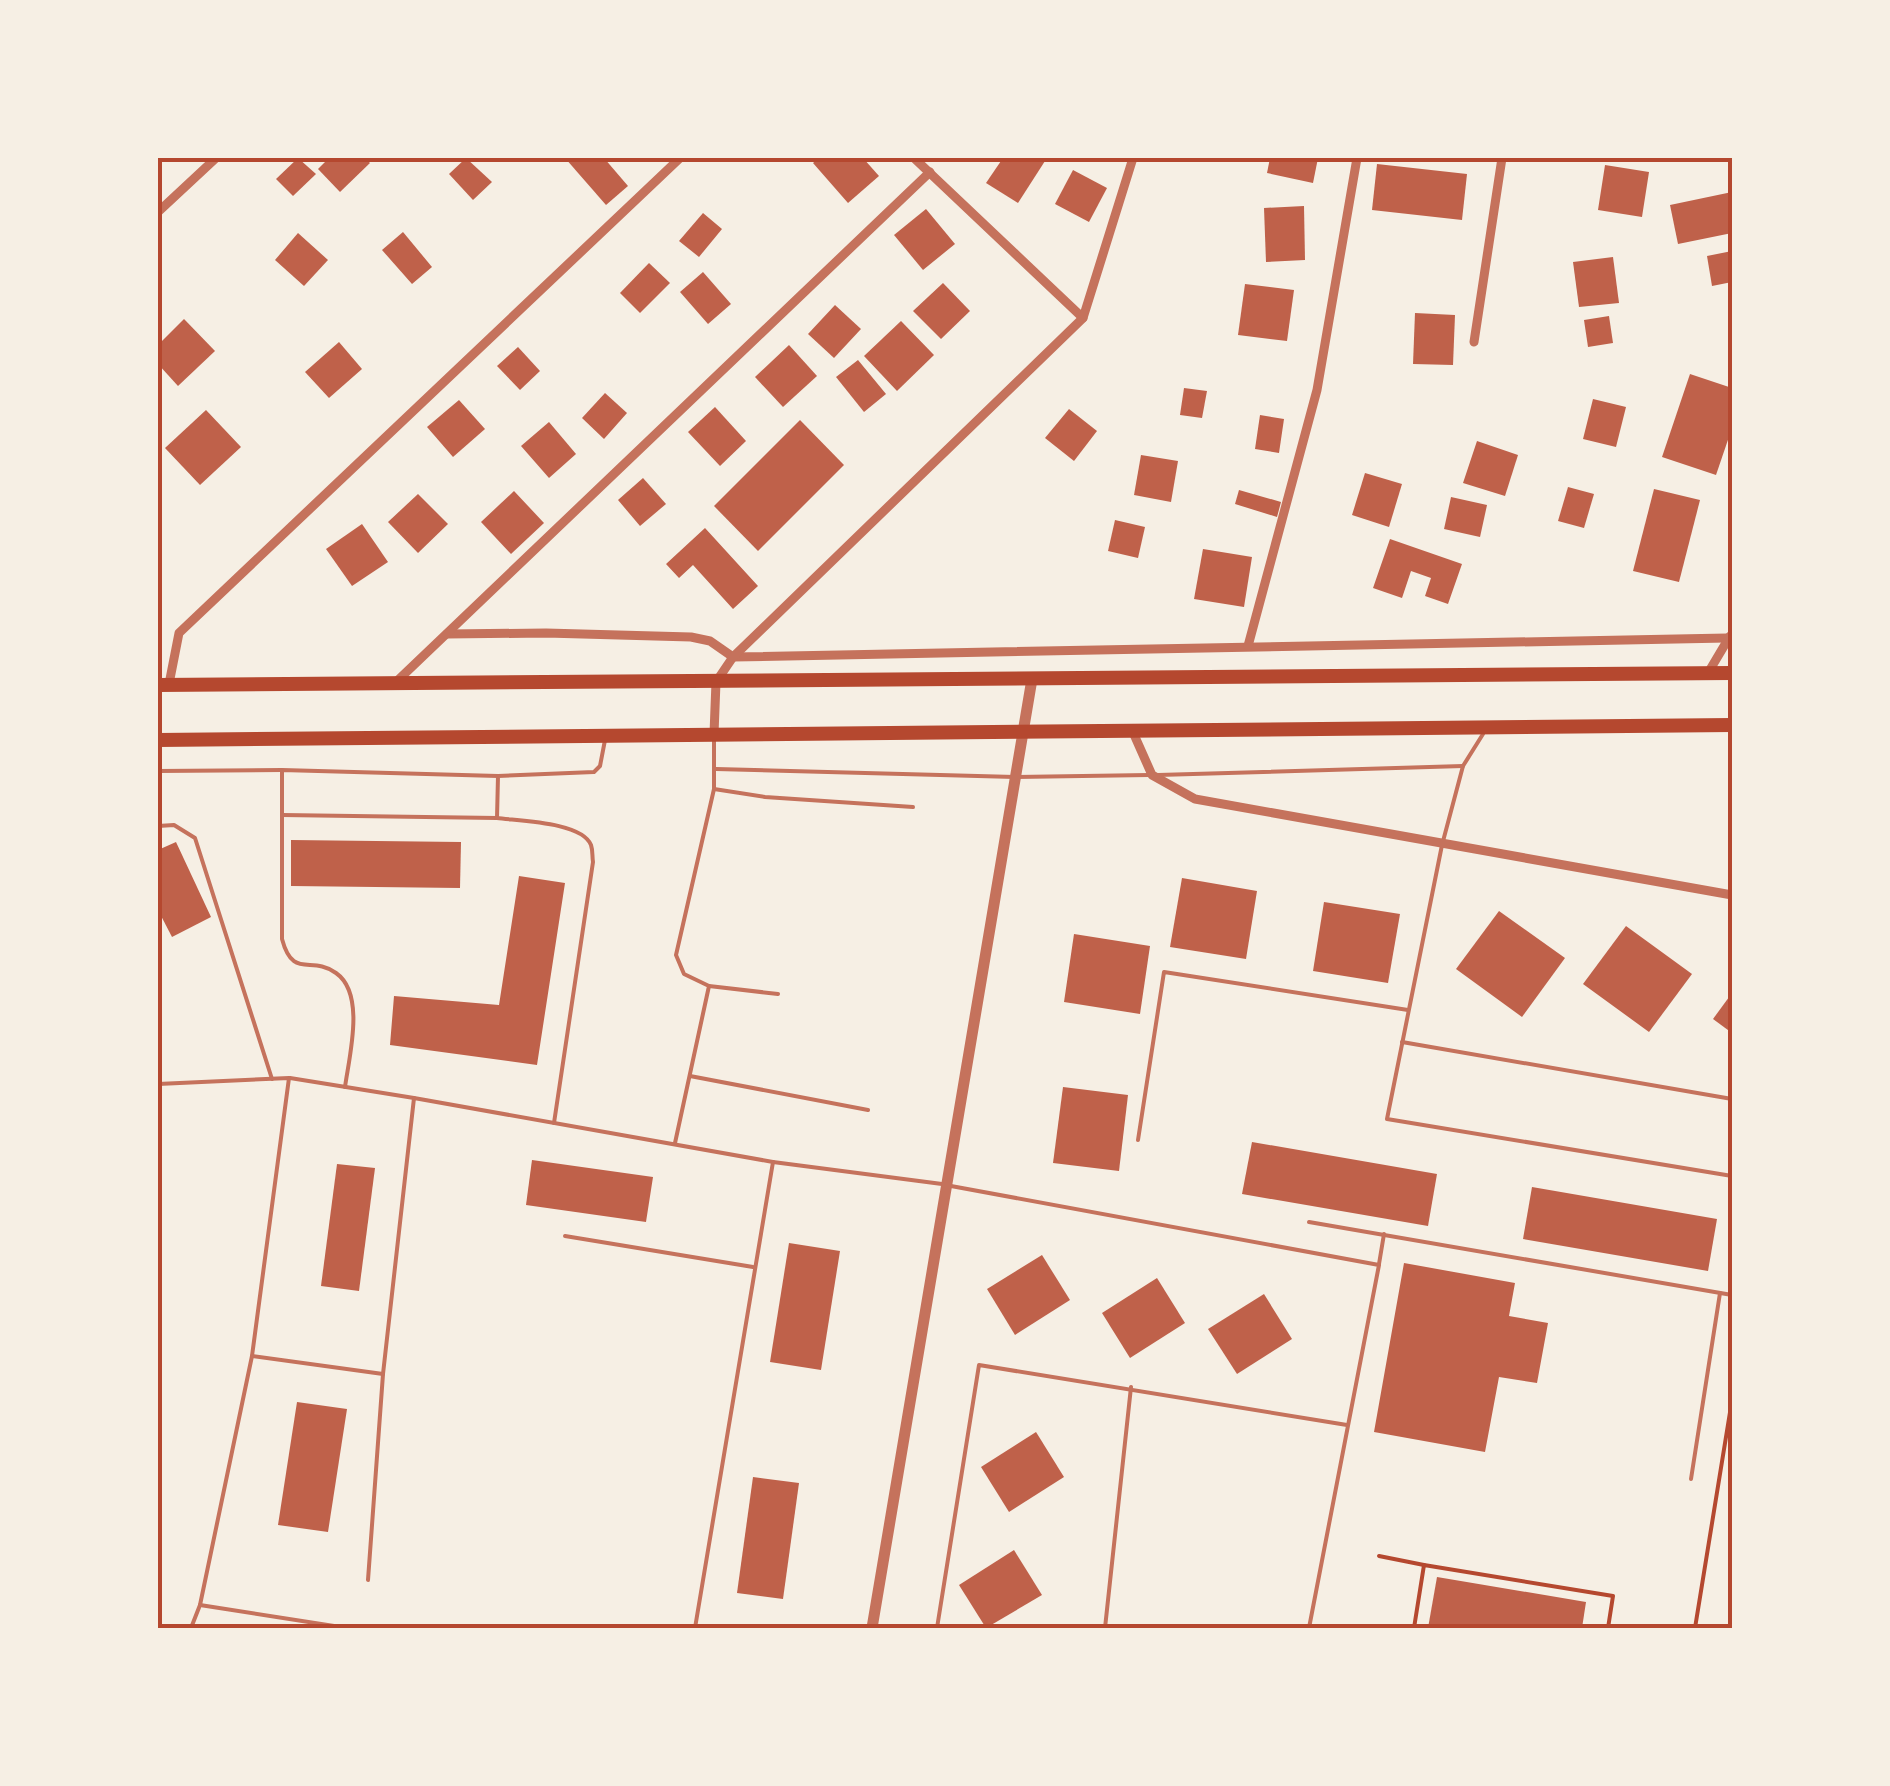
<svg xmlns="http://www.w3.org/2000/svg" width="1890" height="1786" font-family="'Noto Sans',sans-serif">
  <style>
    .building { fill: #bf614a }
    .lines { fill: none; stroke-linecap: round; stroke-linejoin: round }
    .path { stroke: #b5482f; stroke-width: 4 }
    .service { stroke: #c5725c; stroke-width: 4 }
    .minor { stroke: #c5725c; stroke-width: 9 }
    .tertiary { stroke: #c5725c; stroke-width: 11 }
    .primary { stroke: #b5482f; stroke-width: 14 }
    .neatline { fill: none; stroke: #b5482f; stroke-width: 4 }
  </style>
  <rect width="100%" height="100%" fill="#f6efe4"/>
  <!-- building -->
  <g class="building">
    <path d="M298 158 316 174 293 196 276 179Z"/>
    <path d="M329 158H365L370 163 340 192 318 169Z"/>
    <path d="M466 158 492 182 473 200 449 174Z"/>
    <path d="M565 158H604L628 186 606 205Z"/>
    <path d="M819 158H863L879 176 848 203 813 163Z"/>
    <path d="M1003 158H1040L1045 161 1018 203 986 183Z"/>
    <path d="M1270 158H1318L1313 183 1267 173Z"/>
    <path d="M1377 164 1467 174 1462 220 1372 210Z"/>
    <path d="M1605 165 1649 172 1642 217 1598 210Z"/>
    <path d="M1073 170 1107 188 1089 222 1055 204Z"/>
    <path d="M1732 192V233L1678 244 1670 205Z"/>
    <path d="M1304 206 1305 260 1266 262 1264 208Z"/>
    <path d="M926 209 955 244 923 270 894 235Z"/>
    <path d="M703 213 722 229 699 257 679 241Z"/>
    <path d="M403 232 432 267 412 284 382 250Z"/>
    <path d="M298 233 328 260 304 286 275 260Z"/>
    <path d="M1732 251V282L1712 286 1707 256Z"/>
    <path d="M1613 257 1619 303 1579 307 1573 262Z"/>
    <path d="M649 263 670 283 640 313 620 293Z"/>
    <path d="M703 272 731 304 708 324 680 292Z"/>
    <path d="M943 283 970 311 941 339 913 311Z"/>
    <path d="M1245 284 1294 290 1287 341 1238 335Z"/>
    <path d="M835 305 861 329 834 358 808 334Z"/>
    <path d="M1415 313 1455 315 1453 365 1413 364Z"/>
    <path d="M1609 316 1613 343 1588 347 1584 320Z"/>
    <path d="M184 319 215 351 178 386 158 364V345Z"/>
    <path d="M901 321 934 355 897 391 864 356Z"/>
    <path d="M339 342 362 369 329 398 305 372Z"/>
    <path d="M789 345 817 376 783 407 755 377Z"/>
    <path d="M518 347 540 371 520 390 497 366Z"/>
    <path d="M858 360 886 394 864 412 836 377Z"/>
    <path d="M1690 374 1732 388V428L1716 475 1662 457Z"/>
    <path d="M1184 388 1207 391 1202 418 1180 415Z"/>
    <path d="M605 393 627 413 604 439 582 418Z"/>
    <path d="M1593 399 1626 407 1616 447 1583 439Z"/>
    <path d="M459 400 485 429 453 457 427 427Z"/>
    <path d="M715 407 746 441 720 466 688 432Z"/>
    <path d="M1069 409 1097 431 1074 461 1045 438Z"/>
    <path d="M206 410 241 447 200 485 165 448Z"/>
    <path d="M1260 415 1284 419 1279 453 1255 449Z"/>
    <path d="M800 420 844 465 758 551 714 506Z"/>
    <path d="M549 422 576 454 549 478 521 446Z"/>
    <path d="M1477 441 1518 455 1505 496 1463 483Z"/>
    <path d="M1141 455 1178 461 1171 502 1134 495Z"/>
    <path d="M1365 473 1402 484 1389 527 1352 515Z"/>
    <path d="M643 478 666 504 640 526 618 500Z"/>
    <path d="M1568 487 1594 494 1584 528 1558 521Z"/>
    <path d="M1654 489 1700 500 1679 582 1633 571Z"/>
    <path d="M1239 490 1281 502 1277 517 1235 504Z"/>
    <path d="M514 491 544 523 511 554 481 522Z"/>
    <path d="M418 494 448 524 418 553 388 522Z"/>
    <path d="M1451 497 1487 505 1480 537 1444 529Z"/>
    <path d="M1115 520 1145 527 1138 558 1108 551Z"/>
    <path d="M362 524 388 562 352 586 326 549Z"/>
    <path d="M705 528 758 586 733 609 693 565 679 578 666 564Z"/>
    <path d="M1390 539 1462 564 1448 604 1425 596 1431 578 1411 571 1402 598 1373 588Z"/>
    <path d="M1203 549 1252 557 1244 607 1194 599Z"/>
    <path d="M291 840 461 842 460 888 291 886Z"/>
    <path d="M176 842 211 917 172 937 158 910V850Z"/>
    <path d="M519 876 565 883 537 1065 390 1045 394 996 499 1005Z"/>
    <path d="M1182 878 1257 891 1246 959 1170 947Z"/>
    <path d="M1324 902 1400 914 1388 983 1313 971Z"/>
    <path d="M1499 911 1565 958 1522 1017 1456 969Z"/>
    <path d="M1626 926 1692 974 1649 1032 1583 984Z"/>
    <path d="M1074 934 1150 946 1140 1014 1064 1002Z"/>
    <path d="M1732 993V1033L1713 1019Z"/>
    <path d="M1063 1087 1128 1095 1119 1171 1053 1163Z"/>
    <path d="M1252 1142 1437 1174 1428 1226 1242 1194Z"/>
    <path d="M532 1160 653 1177 646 1222 526 1205Z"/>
    <path d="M337 1164 375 1168 359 1291 321 1286Z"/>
    <path d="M1532 1187 1717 1219 1708 1271 1523 1239Z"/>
    <path d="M789 1243 840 1251 821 1370 770 1362Z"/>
    <path d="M1042 1255 1070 1300 1015 1335 987 1289Z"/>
    <path d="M1404 1263 1515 1283 1509 1316 1548 1323 1537 1383 1499 1377 1485 1452 1374 1432Z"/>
    <path d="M1157 1278 1185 1323 1130 1358 1102 1313Z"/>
    <path d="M1264 1294 1292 1339 1237 1374 1208 1329Z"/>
    <path d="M297 1402 347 1409 328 1532 278 1525Z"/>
    <path d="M1036 1432 1064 1477 1009 1512 981 1467Z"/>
    <path d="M753 1477 799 1483 783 1599 737 1593Z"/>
    <path d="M1014 1550 1042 1595 986 1628 959 1585Z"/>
    <path d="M1437 1577 1586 1602 1582 1628H1428Z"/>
  </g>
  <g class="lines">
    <!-- path -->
    <g class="path">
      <path d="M1379 1556 1424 1565"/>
      <path d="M1414 1628 1424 1565 1613 1596 1608 1628"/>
      <path d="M1695 1628 1732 1400"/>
    </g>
    <!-- service -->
    <g class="service">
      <path d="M1483 734 1463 766 1442 845 1387 1119 1732 1176"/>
      <path d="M716 769 1015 777 1149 775"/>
      <path d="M158 771 282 770"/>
      <path d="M1158 775 1463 766"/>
      <path d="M714 789 765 797 913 807"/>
      <path d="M282 815 497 818"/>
      <path d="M158 826 174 825 195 838 272 1079"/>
      <path d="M709 986 778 994"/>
      <path d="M1402 1042 1732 1099"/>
      <path d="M690 1076 868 1110"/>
      <path d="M290 1078 414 1098"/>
      <path d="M158 1084 289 1078 252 1356"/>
      <path d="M345 1087C349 1057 366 994 336 973 311 955 293 980 282 939V770L498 776"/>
      <path d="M554 1123 593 862C592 856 593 851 591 845 582 822 519 821 497 818L498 776 594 772 600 766 605 740"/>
      <path d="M1138 1140 1164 972 1408 1010"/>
      <path d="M675 1143 709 986 684 974 676 955 714 789V738"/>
      <path d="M773 1162 942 1184"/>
      <path d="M951 1186 1379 1265 1309 1628"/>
      <path d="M1309 1222 1732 1295"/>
      <path d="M565 1236 753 1267"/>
      <path d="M1379 1264 1384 1234"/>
      <path d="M1691 1479 1720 1293"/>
      <path d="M368 1580 383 1374 414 1098 773 1162 695 1628"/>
      <path d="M200 1605 252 1356 383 1374"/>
      <path d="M191 1628 200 1605 347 1628"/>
      <path d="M937 1628 979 1365 1347 1425"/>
      <path d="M1105 1628 1131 1387"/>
    </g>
    <!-- minor -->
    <g class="minor">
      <path d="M914 158 1083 318"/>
      <path d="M158 212 216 158"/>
      <path d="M1474 342 1502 158"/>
      <path d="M447 634 546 633 691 637 710 641 733 657 1727 638"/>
      <path d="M1248 646 1317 390 1357 158"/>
      <path d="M1708 673 1730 636"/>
      <path d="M396 682 930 172"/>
      <path d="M169 684 179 633 680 158"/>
      <path d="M1132 730 1152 775 1195 799 1732 895"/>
      <path d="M714 734 716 682 733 657 1083 318 1133 158"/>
    </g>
    <!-- tertiary -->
    <path class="tertiary" d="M872 1628 1032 679"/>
    <!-- primary -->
    <g class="primary">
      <path d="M158 685 1732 673"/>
      <path d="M158 740 1732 725"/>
    </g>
  </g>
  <!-- border -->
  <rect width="1890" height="1786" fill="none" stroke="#f6efe4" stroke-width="320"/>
  <rect x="160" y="160" width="1570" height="1466" class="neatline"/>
</svg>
